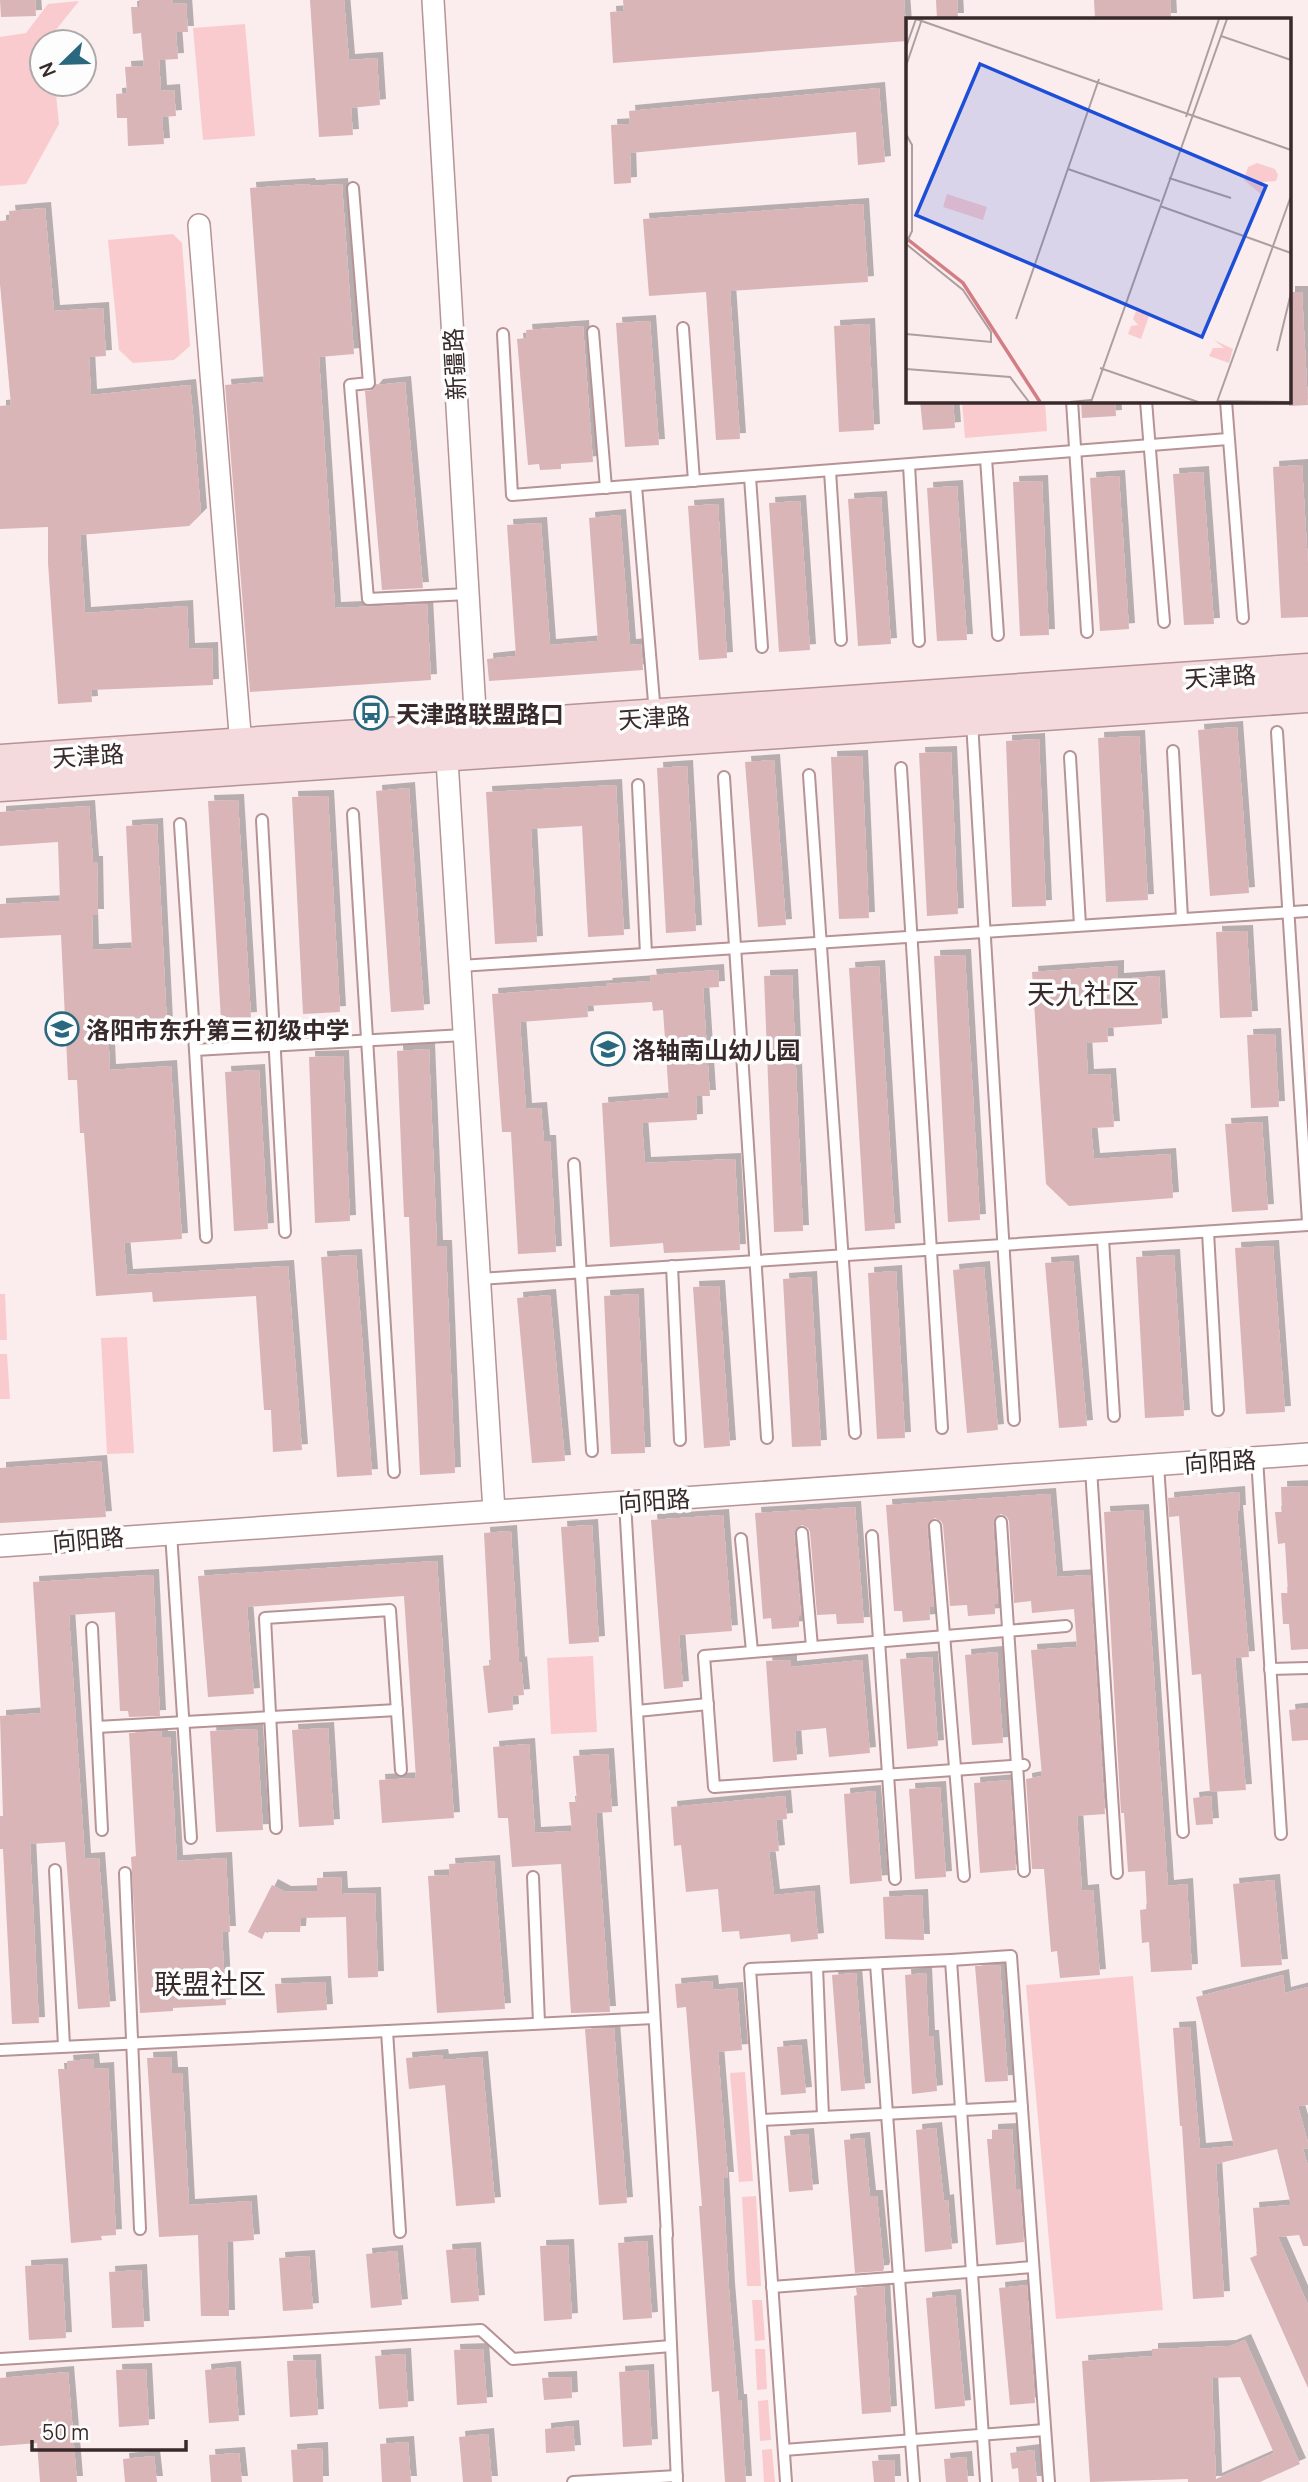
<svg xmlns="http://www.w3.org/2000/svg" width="1308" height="2482" font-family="Manrope,'Noto Sans SC',sans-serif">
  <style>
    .green { fill: #facbce }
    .building { fill: #d9b5b7; fill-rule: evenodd; filter: url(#shadow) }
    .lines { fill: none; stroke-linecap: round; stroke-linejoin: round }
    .service-casing { stroke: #b69395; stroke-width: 14 }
    .minor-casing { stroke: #b69395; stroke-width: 24 }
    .secondary-casing { stroke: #b69395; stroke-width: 35 }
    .service { stroke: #fff; stroke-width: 10 }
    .minor { stroke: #fff; stroke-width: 21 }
    .secondary { stroke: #f4dadc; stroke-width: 32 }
    .labels { text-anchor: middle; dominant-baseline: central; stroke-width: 7; stroke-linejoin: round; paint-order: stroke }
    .street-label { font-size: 24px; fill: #382a2b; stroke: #fdfdfd }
    .poi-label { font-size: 24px; font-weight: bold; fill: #382a2b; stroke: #fdfdfd; text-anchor: start }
    .quarter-label { font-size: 28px; fill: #382a2b; stroke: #fdfdfd }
    .inset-river { fill: none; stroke: #d37d85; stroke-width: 3.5 }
    .inset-road { fill: none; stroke: #ad9e9f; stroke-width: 2 }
    .view { fill: #1d4ed8; fill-opacity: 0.15; stroke: #1d4ed8; stroke-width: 3.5 }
    .inset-edge { fill: none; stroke: #382a2b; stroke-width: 3.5 }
  </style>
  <defs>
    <filter id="shadow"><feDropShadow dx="6" dy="-6" stdDeviation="0" flood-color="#0004"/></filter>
  </defs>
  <rect width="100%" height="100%" fill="#fbeced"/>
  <!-- green -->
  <g class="green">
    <path d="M79 1 55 31 65 42H42V84H55L59 124 26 184 0 186V37L26 33 48 4Z"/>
    <path d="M245 24 255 136 203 140 193 28Z"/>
    <path d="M173 234 182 243 190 346 174 360 133 363 119 350 108 240Z"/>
    <path d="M962 401H1045L1047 431 965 438Z"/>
    <path d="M0 1294H5L7 1340H0Z"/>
    <path d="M127 1337 134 1453 107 1454 101 1338Z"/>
    <path d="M0 1354H7L10 1399H0Z"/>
    <path d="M593 1656 597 1732 551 1734 547 1658Z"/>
    <path d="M1133 1976 1163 2310 1056 2319 1026 1985Z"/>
    <path d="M745 2072 753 2181 739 2182 730 2073Z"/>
    <path d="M756 2196 761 2286H747L742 2197Z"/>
    <path d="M752 2300H762L765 2340 755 2341Z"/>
    <path d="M755 2349H765L767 2389 757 2390Z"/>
    <path d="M768 2400 771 2440 760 2441 758 2401Z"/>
    <path d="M772 2449 775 2482H764L762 2450Z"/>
  </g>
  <!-- building -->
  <g class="building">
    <path d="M0 0H35L36 16 1 17Z"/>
    <path d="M139 0H173V4L186 3 188 32H176L178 59 159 60 161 91 174 90 176 116 162 117 164 144 128 146 127 118H117L116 94 127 93 125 67 144 66 141 33 133 34 131 7H139Z"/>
    <path d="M310 0H344L349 60 377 58 380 105 351 108 353 135 319 137Z"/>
    <path d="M623 0H904L907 41 613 63 610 12 624 11Z"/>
    <path d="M936 0H957L958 19H937Z"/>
    <path d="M1094 0H1170L1171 19H1095Z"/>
    <path d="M879 88 885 162 858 165 856 132 630 153 631 183 614 184 611 125 630 124 629 111Z"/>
    <path d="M309 184 310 186 342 184 354 354 319 357 335 608 427 604 431 680 250 692 225 385 264 382 250 188Z"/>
    <path d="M863 204 868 282 730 291 740 439 716 440 706 292 649 296 643 219Z"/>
    <path d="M45 208 54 311 103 308 106 356 89 357 91 395 190 385 193 414 201 514 189 526 80 535 85 613 187 606 189 649 212 648 213 685 91 690 92 702 58 704 48 563V527L0 529V406L11 405 0 284V221L10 220 9 211Z"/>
    <path d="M1289 292H1302L1308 405 1289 406Z"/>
    <path d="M650 321 659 445 625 447 616 323Z"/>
    <path d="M869 324 874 430 839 432 834 326Z"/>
    <path d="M583 326 593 462 561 464V469L540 470 539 464 528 465 517 339 527 338 526 330Z"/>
    <path d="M405 382 423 588 382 590 365 391 373 390 377 385Z"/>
    <path d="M920 401H953L955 428 923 430Z"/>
    <path d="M1081 401H1115L1116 416 1082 418Z"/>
    <path d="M1302 465 1308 565V617L1281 618 1273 467Z"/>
    <path d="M1203 472 1214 624 1184 625 1173 474Z"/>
    <path d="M1119 476 1129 629 1100 631 1090 478Z"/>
    <path d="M1042 481 1049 635 1020 636 1013 482Z"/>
    <path d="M957 486 967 640 937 641 927 488Z"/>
    <path d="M881 497 891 644 858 646 848 499Z"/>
    <path d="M800 501 810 650 779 652 769 503Z"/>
    <path d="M718 504 727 658 699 660 688 506Z"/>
    <path d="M620 515 630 645 641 644 643 670 489 681 487 659 516 656 507 525 541 523 550 645 598 641 589 518Z"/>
    <path d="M1237 727 1249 893 1210 896 1198 730Z"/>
    <path d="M1139 736 1148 900 1106 902 1098 738Z"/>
    <path d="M1039 739 1046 906 1012 907 1006 741Z"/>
    <path d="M951 752 958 914 927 916 919 753Z"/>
    <path d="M862 756 869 918 839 919 831 757Z"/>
    <path d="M774 760 786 925 758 927 745 762Z"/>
    <path d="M687 766 696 931 666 933 657 768Z"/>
    <path d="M616 785 624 935 588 937 582 826 531 829 537 942 495 944 486 792Z"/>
    <path d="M409 788 424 1010 391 1012 376 791Z"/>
    <path d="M328 796 340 1012 303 1014 292 797Z"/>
    <path d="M238 800 251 1018 221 1020 208 801Z"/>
    <path d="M89 806 93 862H97L98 915H92L93 950 132 948 126 826 157 824 167 1026 108 1029 110 1070 171 1066 182 1239 124 1243 127 1275 288 1266 302 1450 273 1452 271 1410H264L256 1296 153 1302 152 1292 96 1296 84 1133H80L77 1080H68L61 935 0 938V904L60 901 58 842 0 846V812Z"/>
    <path d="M1247 931 1252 1017 1220 1018 1216 932Z"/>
    <path d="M965 955 980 1220 948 1222 934 956Z"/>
    <path d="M879 966 895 1229 865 1231 849 968Z"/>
    <path d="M1118 966V979L1159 976 1162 1024 1107 1028 1108 1042 1086 1043 1088 1075 1110 1074 1114 1127 1091 1128 1094 1159 1170 1154 1173 1198 1069 1206 1046 1184 1032 972Z"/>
    <path d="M718 970 719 987 703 988 710 1096H696L697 1120 642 1123 645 1163 735 1159 740 1250 664 1253 663 1243 610 1247 602 1103 669 1098 663 1010 653 1011 652 1002 587 1006 588 1017 520 1022 526 1109 541 1108 544 1141H550L556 1252 518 1254 511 1132H502L492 994 607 986 606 984 651 981 650 975Z"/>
    <path d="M792 975 803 1231 774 1232 764 976Z"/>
    <path d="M1275 1034 1279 1107 1251 1108 1247 1035Z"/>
    <path d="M429 1049 437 1246H446L455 1473 420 1475 409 1217H404L397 1051Z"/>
    <path d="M343 1056 350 1221 315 1223 309 1057Z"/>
    <path d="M259 1070 268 1229 234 1231 225 1072Z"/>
    <path d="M1262 1122 1268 1210 1232 1212 1225 1124Z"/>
    <path d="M1273 1246 1285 1412 1246 1414 1235 1248Z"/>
    <path d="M356 1255 372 1475 337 1477 321 1257Z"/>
    <path d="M1174 1255 1184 1416 1145 1418 1136 1257Z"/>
    <path d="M1073 1261 1087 1426 1059 1428 1045 1263Z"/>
    <path d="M984 1267 998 1430 967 1433 953 1270Z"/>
    <path d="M896 1271 905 1438 877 1439 868 1273Z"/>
    <path d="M811 1277 821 1446 792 1447 783 1279Z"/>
    <path d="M719 1286 730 1446 704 1448 693 1287Z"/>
    <path d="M638 1294 645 1453 611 1454 604 1296Z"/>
    <path d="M550 1295 565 1461 532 1463 517 1298Z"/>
    <path d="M101 1461 106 1517 0 1523V1468Z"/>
    <path d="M1308 1486V1649L1291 1650 1289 1624H1283L1281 1593H1288L1285 1543 1278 1544 1275 1512H1282L1281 1487Z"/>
    <path d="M1239 1492 1240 1511H1237L1249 1657 1235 1658 1246 1790 1210 1792 1201 1674 1192 1675 1179 1516 1169 1517 1168 1498Z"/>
    <path d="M1050 1494 1057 1577 1090 1575 1105 1814 1077 1816 1082 1891 1093 1890 1100 1975 1060 1978 1057 1951 1051 1952 1044 1869H1032L1026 1779 1042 1776 1031 1650 1077 1647 1074 1609 1032 1613 1031 1601 1014 1603 1009 1521 1007 1517 1001 1514 996 1516 993 1523 998 1604H995V1614L968 1616 967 1605 950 1606 943 1525 941 1521 935 1518 930 1520 927 1527 934 1607H929L930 1620 903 1622 902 1611H894L886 1505Z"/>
    <path d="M855 1507 864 1623 837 1624 836 1614 817 1615 810 1532 808 1528 802 1525 797 1527 794 1534 801 1616H799V1627L772 1629 771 1618 763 1619 755 1513Z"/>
    <path d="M1143 1510 1168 1886 1187 1884 1192 1970 1151 1972 1149 1942 1142 1943 1140 1910 1147 1909 1145 1871 1128 1872 1124 1813H1121L1104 1512Z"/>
    <path d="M723 1515 732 1631 679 1635 683 1687 664 1689 651 1520Z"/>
    <path d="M592 1525 599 1642 569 1644 561 1527Z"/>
    <path d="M511 1531 519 1663 521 1662 524 1695 512 1696 513 1710 488 1713 483 1666 491 1665 484 1533Z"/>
    <path d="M437 1561 454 1818 382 1823 379 1780 416 1778 404 1596 247 1607 254 1694 208 1697 198 1576Z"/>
    <path d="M153 1575 160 1716 129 1717 128 1711H120L115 1612 69 1615 85 1859 99 1858 110 2007 78 2009 65 1842 30 1844 39 2023 12 2024 3 1849H0V1816H3L0 1716 41 1713 33 1582Z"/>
    <path d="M997 1652 1003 1743 972 1745 965 1655Z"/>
    <path d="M932 1657 938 1746 907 1749 900 1659Z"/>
    <path d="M791 1660V1667L862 1660 870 1753 829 1757 826 1728 795 1731 797 1760 773 1762 766 1661Z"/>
    <path d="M1308 1708V1740L1292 1741 1289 1710Z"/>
    <path d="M328 1728 334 1825 299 1827 292 1730Z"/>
    <path d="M257 1729 263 1830 216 1832 210 1731Z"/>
    <path d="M161 1731 162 1737H170L177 1861 226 1858 230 1932H222L226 2005 173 2008V2011L140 2013 131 1857 136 1856 129 1733Z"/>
    <path d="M529 1744 535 1833 572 1831 569 1802H577L573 1756 608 1754 612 1812 596 1813 610 2012 571 2013 561 1864 512 1867 508 1818H498L493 1747Z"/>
    <path d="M1010 1780 1016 1870 980 1873 974 1783Z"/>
    <path d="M940 1787 946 1877 915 1879 909 1789Z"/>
    <path d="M875 1791 882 1881 850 1884 844 1794Z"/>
    <path d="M785 1796 787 1819 776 1820 779 1851 769 1852 774 1895 814 1891 818 1939 791 1942 790 1934 740 1939 739 1931 722 1932 718 1889 686 1892 681 1845 674 1846 671 1807Z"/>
    <path d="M1211 1796 1213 1824 1196 1825 1193 1798Z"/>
    <path d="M494 1861 505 2009 437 2013 428 1876 450 1875 449 1864Z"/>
    <path d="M341 1877 342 1894 375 1893 378 1977 348 1978 346 1917 301 1918 300 1932H265L262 1939 248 1932 272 1885 285 1892 317 1891V1878Z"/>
    <path d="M1274 1880 1282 1965 1241 1967 1233 1884Z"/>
    <path d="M922 1895 924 1940 885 1939 883 1897Z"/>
    <path d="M1000 1965 1008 2081 985 2082 975 1966Z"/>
    <path d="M856 1973 865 2089 841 2091 832 1975Z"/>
    <path d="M926 1973 929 2036H933L937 2091 912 2094 905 1975Z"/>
    <path d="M1283 1975 1285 1993 1308 1987V2105L1298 2106 1308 2143V2148L1303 2149 1308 2166V2246H1303L1299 2235 1278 2237 1308 2305V2388L1250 2258 1257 2255 1253 2208 1291 2205 1277 2149 1216 2164 1224 2297 1193 2299 1182 2126H1180L1173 2028 1190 2027 1200 2149 1234 2146 1196 1997Z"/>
    <path d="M712 1981 713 1990 737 1988 742 2050 718 2052 728 2178H723L729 2289 738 2400H741L746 2482H725L719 2391 712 2392 699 2206H702L686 2007 677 2008 675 1984Z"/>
    <path d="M325 1982 327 2010 277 2013 275 1984Z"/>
    <path d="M612 2028H614L627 2203 599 2205 585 2029Z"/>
    <path d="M801 2045 806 2093 781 2095 777 2047Z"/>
    <path d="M442 2055 443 2060 482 2057 495 2203 456 2206 445 2085 409 2089 406 2058Z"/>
    <path d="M171 2057 172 2073H182L189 2205 251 2201 254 2240 227 2242 229 2316H201L198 2235 159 2237 147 2058Z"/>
    <path d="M93 2059 94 2069 108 2068 116 2235 101 2236 102 2240 71 2243 58 2069H68L67 2061Z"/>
    <path d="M936 2128 944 2201 948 2200 952 2249 925 2252 916 2130Z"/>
    <path d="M1012 2129 1016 2189H1020L1024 2242 996 2245 987 2139H992V2130Z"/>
    <path d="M808 2134 813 2190 789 2192 784 2136Z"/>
    <path d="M864 2138 870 2196H877L884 2268 883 2271 855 2273 844 2140Z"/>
    <path d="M647 2241 652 2318 623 2320 618 2243Z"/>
    <path d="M568 2245 572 2319 544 2321 540 2246Z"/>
    <path d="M475 2248 479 2301 451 2303 446 2250Z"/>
    <path d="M397 2251 402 2305 371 2308 366 2254Z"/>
    <path d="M309 2256 313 2309 283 2311 279 2258Z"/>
    <path d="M62 2264 66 2338 29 2340 25 2266Z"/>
    <path d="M141 2270 144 2327 112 2328 109 2272Z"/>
    <path d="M1027 2285 1035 2403 1010 2405 999 2288Z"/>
    <path d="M884 2286 891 2412 862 2414 854 2296 857 2295 856 2288Z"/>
    <path d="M955 2295 965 2406 935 2409 926 2298Z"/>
    <path d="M1245 2340 1300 2464 1260 2482H1188V2479L1090 2482 1082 2361 1152 2356V2349L1230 2346ZM1240 2377 1274 2453 1216 2479 1212 2378Z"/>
    <path d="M483 2349 487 2403 457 2405 454 2350Z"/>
    <path d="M405 2354 408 2407 379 2409 375 2356Z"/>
    <path d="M315 2360 318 2415 290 2417 287 2361Z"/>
    <path d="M235 2367 239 2421 209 2423 205 2370Z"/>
    <path d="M146 2369 149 2425 119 2427 116 2370Z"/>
    <path d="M648 2370 652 2445 623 2447 619 2372Z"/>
    <path d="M68 2372 77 2482H40L37 2443 0 2446V2378Z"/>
    <path d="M571 2377 572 2398 544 2400 542 2378Z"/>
    <path d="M573 2426 575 2451 546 2453 545 2429Z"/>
    <path d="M488 2434 492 2482H463L459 2437Z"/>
    <path d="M408 2442 411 2482H382L380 2444Z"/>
    <path d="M322 2448 323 2482H293L291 2450Z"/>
    <path d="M1034 2450 1037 2482H1019L1018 2468 1012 2469 1010 2453Z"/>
    <path d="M239 2453 242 2482H211L209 2455Z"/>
    <path d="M154 2456 157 2482H125L123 2459Z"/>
    <path d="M966 2457 968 2482H946L944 2459Z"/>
    <path d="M894 2460 895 2482H874L872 2461Z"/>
  </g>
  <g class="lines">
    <defs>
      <g id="service">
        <path d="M353 188 369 383 350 385 368 599 468 594"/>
        <path d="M683 328 694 481"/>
        <path d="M593 332 606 488"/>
        <path d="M503 334 512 495 1228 439"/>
        <path d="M1072 401 1087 632"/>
        <path d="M1146 401 1164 622"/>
        <path d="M1226 401 1243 618"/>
        <path d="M986 458 998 635"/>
        <path d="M909 465 919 641"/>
        <path d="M830 471 841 640"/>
        <path d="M750 477 762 647"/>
        <path d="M636 486 655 714"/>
        <path d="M972 722 1014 1420"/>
        <path d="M1277 732 1308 1222"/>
        <path d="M1173 751 1182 919"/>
        <path d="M1070 757 1080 925"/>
        <path d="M901 768 942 1428"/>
        <path d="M809 775 855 1433"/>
        <path d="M724 777 767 1438"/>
        <path d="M638 785 646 954"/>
        <path d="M353 814 394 1472"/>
        <path d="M262 820 285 1232"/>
        <path d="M180 824 195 1050"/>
        <path d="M460 966 1308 911"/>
        <path d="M574 1164 592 1451"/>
        <path d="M1208 1232 1218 1410"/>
        <path d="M206 1237 195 1050 464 1035"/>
        <path d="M1103 1239 1114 1416"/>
        <path d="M672 1266 680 1440"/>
        <path d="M479 1279 1308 1225"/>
        <path d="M1257 1458 1281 1834"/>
        <path d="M1158 1465 1183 1832"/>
        <path d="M1091 1469 1117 1873"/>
        <path d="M625 1502 667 2235"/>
        <path d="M1001 1522 1024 1871"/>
        <path d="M935 1526 964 1876"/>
        <path d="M171 1533 191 1838"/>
        <path d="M802 1533 812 1647"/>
        <path d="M872 1536 895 1879"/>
        <path d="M741 1539 752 1651"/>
        <path d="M92 1628 102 1830"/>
        <path d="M1270 1669 1308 1668"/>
        <path d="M637 1711 708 1704"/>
        <path d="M97 1727 397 1710"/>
        <path d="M1024 1765 714 1787 704 1656 1066 1626"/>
        <path d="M276 1828 265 1618 390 1610 401 1770"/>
        <path d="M55 1870 64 2046"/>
        <path d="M125 1873 140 2229"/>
        <path d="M533 1877 539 2023"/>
        <path d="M951 1960 1011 1956 1049 2482"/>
        <path d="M876 1964 914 2482"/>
        <path d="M817 1966 823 2117"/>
        <path d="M387 2031 400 2232"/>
        <path d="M0 2050 654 2018"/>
        <path d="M761 2120 1022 2107"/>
        <path d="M666 2230 677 2482"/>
        <path d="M772 2287 1033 2267"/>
        <path d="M0 2359 481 2330 513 2359 671 2346"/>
        <path d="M784 2450 1045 2430"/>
        <path d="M573 2482 677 2476"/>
        <path d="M786 2482 750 1969 951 1960 986 2482"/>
      </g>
      <g id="minor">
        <path d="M433 0 476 728"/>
        <path d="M199 225 241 746"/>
        <path d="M446 744 494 1511"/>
        <path d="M0 1546 1308 1454"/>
      </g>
      <g id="secondary">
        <path d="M0 761 1308 670"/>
        <path d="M0 785 1308 696"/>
      </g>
    </defs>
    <!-- service casing -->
    <use href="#service" class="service-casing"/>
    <!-- minor casing -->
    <use href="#minor" class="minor-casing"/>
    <!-- secondary casing -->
    <use href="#secondary" class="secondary-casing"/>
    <!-- service -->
    <use href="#service" class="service"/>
    <!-- minor -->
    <use href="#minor" class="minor"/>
    <!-- secondary -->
    <use href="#secondary" class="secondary"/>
  </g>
  <!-- icons -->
  <defs>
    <symbol id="bus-ring" viewBox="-11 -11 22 22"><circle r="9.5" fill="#fdfdfd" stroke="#29687e" stroke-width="1.5"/><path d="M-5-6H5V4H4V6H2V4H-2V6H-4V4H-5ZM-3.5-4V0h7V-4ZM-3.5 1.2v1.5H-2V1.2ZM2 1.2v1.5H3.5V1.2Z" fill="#29687e"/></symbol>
    <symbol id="school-ring" viewBox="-11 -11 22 22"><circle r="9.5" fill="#fdfdfd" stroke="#29687e" stroke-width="1.5"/><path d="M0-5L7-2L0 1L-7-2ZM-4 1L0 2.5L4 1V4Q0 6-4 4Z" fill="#29687e"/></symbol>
  </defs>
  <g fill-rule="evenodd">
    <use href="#bus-ring" x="352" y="694" width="38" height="38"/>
    <use href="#school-ring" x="43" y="1010" width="38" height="38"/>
    <use href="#school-ring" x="589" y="1030" width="38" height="38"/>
  </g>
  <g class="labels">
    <!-- street labels -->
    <g class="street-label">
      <text transform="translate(454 364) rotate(-93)">新疆路</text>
      <text transform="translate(1220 676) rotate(-4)">天津路</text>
      <text transform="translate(654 717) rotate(-4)">天津路</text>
      <text transform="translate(88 755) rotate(-4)">天津路</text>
      <text transform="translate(1220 1461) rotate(-4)">向阳路</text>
      <text transform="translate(654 1500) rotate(-4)">向阳路</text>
      <text transform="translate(88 1539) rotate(-5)">向阳路</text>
    </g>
    <!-- poi labels -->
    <g class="poi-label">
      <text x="396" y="713">天津路联盟路口</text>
      <text x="86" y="1029">洛阳市东升第三初级中学</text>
      <text x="632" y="1049">洛轴南山幼儿园</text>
    </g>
    <!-- quarter labels -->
    <g class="quarter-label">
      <text x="1083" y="993">天九社区</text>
      <text x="210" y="1983">联盟社区</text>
    </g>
  </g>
  <!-- overview -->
  <g transform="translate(906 18)">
    <rect width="385" height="385" fill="#fbeced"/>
    <path d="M351 145 369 151 372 157 370 163 357 164 356 177 338 162 342 149ZM41 176 81 189 77 202 37 189ZM230 293 243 298 235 321 222 316 225 308 232 307 227 301ZM308 322 327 331 323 345 303 338 307 330H318Z" fill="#facbce"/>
    <path class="inset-river" d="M0 220 57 265 134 384"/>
    <path class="inset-road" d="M10 1 385 132M315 18 385 42M0 29 10 1M0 48 16 1M280 99 313 1M0 116 6 127V213L0 226M162 151 254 183M263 160 325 180M254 188 385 235M0 226 57 272 85 314V324L0 316M110 301 193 61M371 333 385 275M194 350 292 384M0 351 104 359 123 384M311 383 385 384M164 384 185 382M185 384 321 1M311 384 385 178"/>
    <path class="view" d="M74 46 360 168 296 319 10 197Z"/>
    <rect width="385" height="385" class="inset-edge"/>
  </g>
  <!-- north arrow -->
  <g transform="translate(63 63) rotate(247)"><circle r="33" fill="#fdfdfd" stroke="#aea9a9" stroke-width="2"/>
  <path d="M0-5L12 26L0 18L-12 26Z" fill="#29687e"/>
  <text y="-10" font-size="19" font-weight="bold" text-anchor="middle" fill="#382a2b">N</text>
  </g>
  <!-- scale -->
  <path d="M32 2440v10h154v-10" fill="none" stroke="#382a2b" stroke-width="3.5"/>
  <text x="42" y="2440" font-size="21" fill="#382a2b" stroke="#fdfdfd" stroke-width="5" paint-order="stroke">50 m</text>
</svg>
